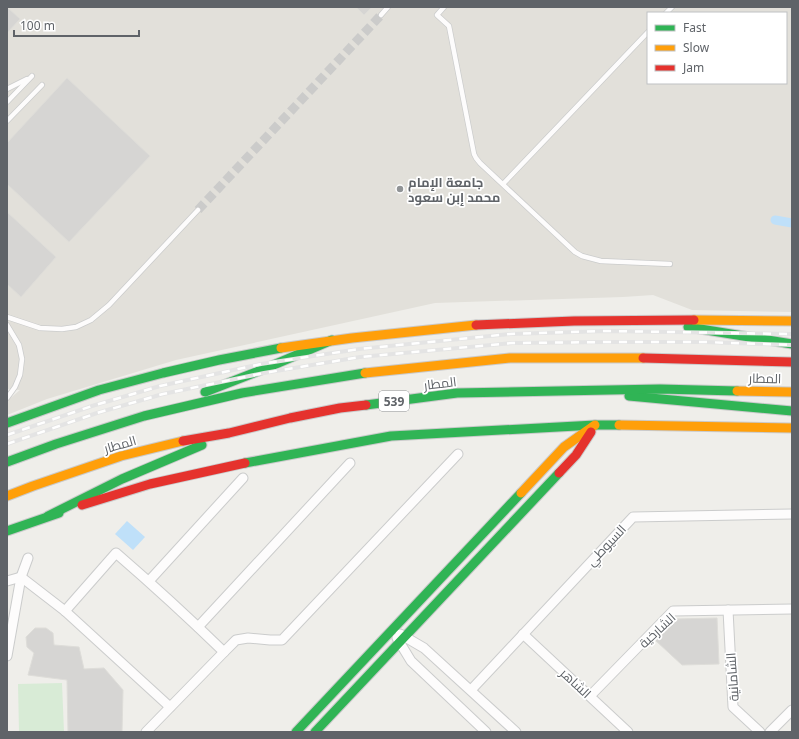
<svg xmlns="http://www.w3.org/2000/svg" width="799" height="739" font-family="'Noto Sans',Cairo,sans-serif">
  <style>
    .education { fill: #e2e0da; fill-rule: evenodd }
    .green { fill: #d8ebd6 }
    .water { fill: #bfe0f9 }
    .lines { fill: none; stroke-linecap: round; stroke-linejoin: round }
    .canal { stroke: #bfe0f9; stroke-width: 9 }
    .building { fill: #d6d5d3; stroke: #deddd9 }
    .street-tunnel { stroke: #cbcbca; stroke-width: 9; stroke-dasharray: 9 4.5; stroke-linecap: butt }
    .lane-casing { stroke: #cbcccc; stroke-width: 6 }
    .street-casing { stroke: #cbcccc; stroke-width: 11 }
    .fast-casing { stroke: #cacacb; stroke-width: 11 }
    .slow-casing { stroke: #cacacb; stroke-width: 11 }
    .jam-casing { stroke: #cacacb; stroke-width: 11 }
    .lane { stroke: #fdfcfc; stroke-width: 4.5 }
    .street { stroke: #fdfcfc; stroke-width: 9 }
    .fast { stroke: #30b455; stroke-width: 9 }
    .slow { stroke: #ff9f0a; stroke-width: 9 }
    .jam { stroke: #e5322d; stroke-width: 9 }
    .rail-casing { stroke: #e4e4e4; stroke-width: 4 }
    .rail { stroke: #fff; stroke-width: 2.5; stroke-dasharray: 8; stroke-linecap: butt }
    .poi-dot { fill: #919496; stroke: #fff; stroke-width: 1.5 }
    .labels { text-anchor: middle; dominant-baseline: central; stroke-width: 3.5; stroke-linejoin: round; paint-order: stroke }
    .shield { fill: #fff; stroke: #8f9295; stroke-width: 1 }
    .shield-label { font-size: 12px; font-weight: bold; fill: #5f6368 }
    .poi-label { font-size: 13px; font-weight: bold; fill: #5f6368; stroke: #fff; text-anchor: start }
    .street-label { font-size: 13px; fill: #5f6368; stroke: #fff }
  </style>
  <rect width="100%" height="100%" fill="#efeeea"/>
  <!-- education -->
  <path class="education" d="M7 7H792V312L692 310 653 295 623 297 435 303 176 360 47 399 7 415V401L20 390 7 389ZM648 13H786V83H648Z"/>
  <!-- green -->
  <path class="green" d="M62 683 64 732H19L18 684Z"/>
  <!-- water -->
  <path class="water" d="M127 521 145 537 133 550 115 534Z"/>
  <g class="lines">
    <!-- canal -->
    <path class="canal" d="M775 220 792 223"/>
  </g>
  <!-- building -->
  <g class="building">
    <path d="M7 7 20 19 7 33Z"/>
    <path d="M356 7H372L364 15Z"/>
    <path d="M67 78 150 156 69 242 7 184V143Z"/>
    <path d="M7 212 56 257 21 297 7 284Z"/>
    <path d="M717 618 719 664 682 665 655 640 675 619Z"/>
    <path d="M35 628H46L53 633 54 645 79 647 84 669 104 668 123 690 122 732H68L67 680 28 675 34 653 27 647 26 637Z"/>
  </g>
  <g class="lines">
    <!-- street-tunnel -->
    <path class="street-tunnel" d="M198 210 381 15"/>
    <defs>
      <g id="lane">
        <path d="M444 7 437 15 449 26 474 154 476 158 480 163 575 252 582 256 601 261 670 264"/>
        <path d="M666 13 672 7"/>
        <path d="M381 15 388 7"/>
        <path d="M7 89 27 79"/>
        <path d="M7 102 32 76"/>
        <path d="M7 121 42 85"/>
        <path d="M503 184 648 32"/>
        <path d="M7 317 40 328 62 329 76 327 91 320 109 305 198 210"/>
        <path d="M7 325 19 345 22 359 20 375 15 387 7 398"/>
      </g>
      <g id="street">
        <path d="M7 581 21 577 65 611 170 707"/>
        <path d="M149 581 243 478"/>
        <path d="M728 610 733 707 760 732"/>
        <path d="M65 611 116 553C153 585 189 618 224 652"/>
        <path d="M198 627 350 463"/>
        <path d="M400 634 424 648 516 732"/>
        <path d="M523 634 628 732"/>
        <path d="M397 638 411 661 486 732"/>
        <path d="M7 656 21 577 28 558"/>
        <path d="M471 690 633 517 792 514"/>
        <path d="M590 696 673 611 792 609"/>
        <path d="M146 732 224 652 236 640 248 638 270 640H282L458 454"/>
        <path d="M770 732 792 710"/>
      </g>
      <g id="fast">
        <path d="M688 327 792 344"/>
        <path d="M205 392 264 369 332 340"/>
        <path d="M629 396 792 411"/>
        <path d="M366 405 457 393 660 389 737 391"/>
        <path d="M7 423 99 390 163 373 219 360 281 348"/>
        <path d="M7 462 56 444 144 416 242 393 365 373"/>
        <path d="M245 463 391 436 595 425H619"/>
        <path d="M48 516 122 479 202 445"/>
        <path d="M7 531 59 513"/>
        <path d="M296 732 521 493"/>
        <path d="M315 732 559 473"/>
      </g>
      <g id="slow">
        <path d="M694 320 792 321"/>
        <path d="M281 348 352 338 476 325"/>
        <path d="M365 373 510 358H643"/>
        <path d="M737 391 792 392"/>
        <path d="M619 425 792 428"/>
        <path d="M521 493 564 447 595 425"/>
        <path d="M7 496 33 486 121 456 183 441"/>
      </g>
      <g id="jam">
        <path d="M476 325 574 321 694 320"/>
        <path d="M643 358 792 362"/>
        <path d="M183 441 229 433 290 418 340 408 366 405"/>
        <path d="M559 473 576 455 591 432"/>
        <path d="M82 505 150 484 245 463"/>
      </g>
    </defs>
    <!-- lane casing -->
    <use href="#lane" class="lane-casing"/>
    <!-- street casing -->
    <use href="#street" class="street-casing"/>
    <!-- fast casing -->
    <use href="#fast" class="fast-casing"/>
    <!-- slow casing -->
    <use href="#slow" class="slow-casing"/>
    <!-- jam casing -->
    <use href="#jam" class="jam-casing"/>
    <!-- lane -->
    <use href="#lane" class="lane"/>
    <!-- street -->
    <use href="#street" class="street"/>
    <!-- fast -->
    <use href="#fast" class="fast"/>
    <!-- slow -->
    <use href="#slow" class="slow"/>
    <!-- jam -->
    <use href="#jam" class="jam"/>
    <defs>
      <g id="rail">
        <path d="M7 435 92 406 160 386 261 364 359 349 510 334 607 331 792 334"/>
        <path d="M7 444 97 413 163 394 264 373 360 357 512 343 608 342H704L792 345"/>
      </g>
    </defs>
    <!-- rail casing -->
    <use href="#rail" class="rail-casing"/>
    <!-- rail -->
    <use href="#rail" class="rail"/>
  </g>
  <!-- markers -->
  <circle class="poi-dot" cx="400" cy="189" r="4"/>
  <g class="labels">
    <!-- shield labels -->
    <rect class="shield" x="379" y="391" width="30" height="20" rx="3"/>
    <g class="shield-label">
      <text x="394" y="401">539</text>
    </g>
    <!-- poi labels -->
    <g class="poi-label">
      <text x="408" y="182">جامعة الإمام<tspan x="408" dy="15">محمد إبن سعود</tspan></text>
    </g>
    <!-- street labels -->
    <g class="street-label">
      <text transform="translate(765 378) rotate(1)">المطار</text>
      <text transform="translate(440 383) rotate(-7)">المطار</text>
      <text transform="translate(120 444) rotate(-16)">المطار</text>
      <text transform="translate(606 545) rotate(-47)">السيوطي</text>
      <text transform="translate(657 630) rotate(-43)">الشارخية</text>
      <text transform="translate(732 677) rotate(-94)">الشامانية</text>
      <text transform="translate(576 683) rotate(43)">الشاهر</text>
    </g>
  </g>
  <!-- border -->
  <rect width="799" height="739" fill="none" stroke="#5f6368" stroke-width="16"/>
  <!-- legend -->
  <rect x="647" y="12" width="140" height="72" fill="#ffffff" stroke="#bfc1c3"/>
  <rect x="655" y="25" width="20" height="6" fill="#30b455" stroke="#bfc1c3"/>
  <text x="683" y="32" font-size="12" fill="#5f6368">Fast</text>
  <rect x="655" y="45" width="20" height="6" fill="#ff9f0a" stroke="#bfc1c3"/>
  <text x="683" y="52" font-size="12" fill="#5f6368">Slow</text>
  <rect x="655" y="65" width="20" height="6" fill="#e5322d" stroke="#bfc1c3"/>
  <text x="683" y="72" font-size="12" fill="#5f6368">Jam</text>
  <!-- scale -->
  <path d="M14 30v6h125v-6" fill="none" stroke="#5f6368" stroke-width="2"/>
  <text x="20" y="30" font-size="12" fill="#5f6368" stroke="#ffffff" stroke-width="3" paint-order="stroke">100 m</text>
</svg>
